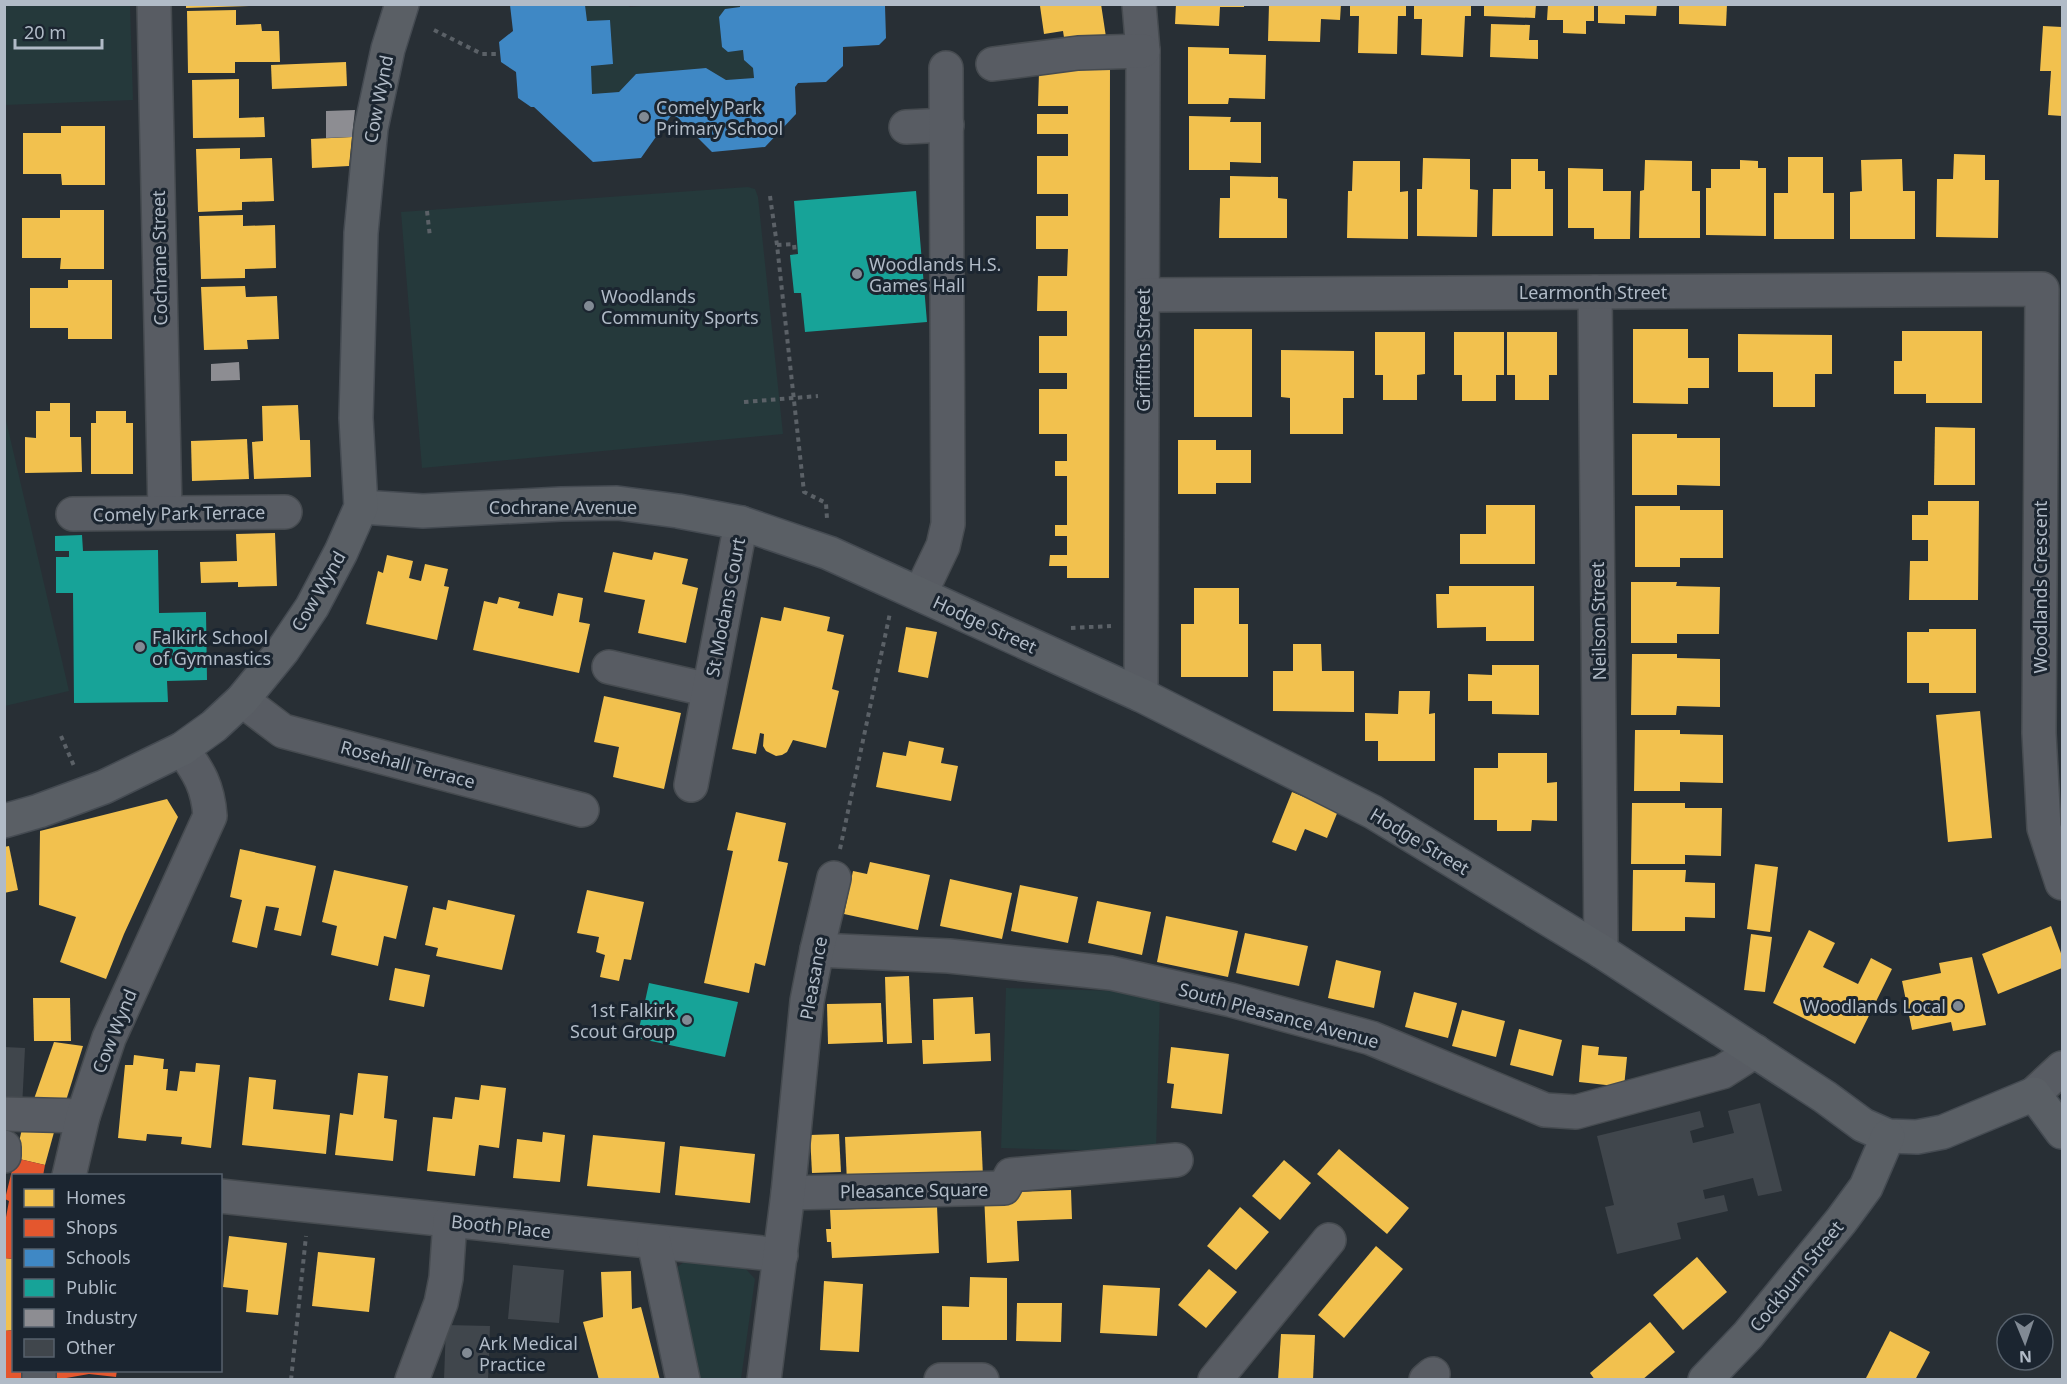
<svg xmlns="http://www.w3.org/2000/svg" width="2067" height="1384" font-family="'Noto Sans',sans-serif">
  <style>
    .green { fill: #25393b }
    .homes { fill: #f2c14e }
    .shops { fill: #e4572e }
    .schools { fill: #3f88c5 }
    .public { fill: #17a398 }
    .industry { fill: #8d8d92 }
    .building { fill: #40464c }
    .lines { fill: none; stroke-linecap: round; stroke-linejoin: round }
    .minor-casing { stroke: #464b50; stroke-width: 36 }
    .major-casing { stroke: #454b52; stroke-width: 36 }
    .path { stroke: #5b6167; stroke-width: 4; stroke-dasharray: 4.5 4.5; stroke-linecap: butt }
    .minor { stroke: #585c63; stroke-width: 33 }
    .major { stroke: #5a5f65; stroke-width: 33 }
    .poi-dot { fill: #818a94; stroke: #1b2530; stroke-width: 2 }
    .labels { text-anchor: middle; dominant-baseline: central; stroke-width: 6; stroke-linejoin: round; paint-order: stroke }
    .street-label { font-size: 18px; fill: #b1bbc7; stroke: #1b2530 }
    .poi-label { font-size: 18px; fill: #b1bbc7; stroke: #1b2530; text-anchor: start }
  </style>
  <rect width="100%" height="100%" fill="#282f35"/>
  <!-- green -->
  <g class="green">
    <path d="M661 4 740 5V7L725 9 719 17 722 47 728 52 743 50 744 60 753 68 754 78 726 80 706 68 636 74 619 92 592 94 591 66 613 64 610 20 587 21 585 5H627L630 7Z"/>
    <path d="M4 5H130L133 100 5 105Z"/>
    <path d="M748 187 755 189 758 197 783 434 422 468 401 212Z"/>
    <path d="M5 416 69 691 5 706H4Z"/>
    <path d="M1006 988 1160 992 1156 1152 1001 1148Z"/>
    <path d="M686 1261 743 1266 755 1279 741 1379H699L674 1269Z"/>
  </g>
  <!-- homes -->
  <g class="homes">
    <path d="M186 4H249V6L186 8Z"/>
    <path d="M1052 4H1101L1106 37 1065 44 1063 31 1044 34 1040 6Z"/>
    <path d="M1176 4H1244V7H1220L1219 26 1175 24Z"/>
    <path d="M1269 4H1341L1340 20 1321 19 1320 42 1268 41Z"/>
    <path d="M1350 4H1406V16H1398L1397 54 1358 53 1359 16H1350Z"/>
    <path d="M1414 4H1471V16H1465L1463 57 1421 55 1422 19H1414Z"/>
    <path d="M1484 4H1536L1535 18 1484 16Z"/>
    <path d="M1548 4H1594V21H1586V34L1563 33V20H1547Z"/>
    <path d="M1598 4H1657L1656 16 1625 15V24L1598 23Z"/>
    <path d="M1679 4H1727L1726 26 1679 24Z"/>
    <path d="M236 10V25L261 24 262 31H279L280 62H235V73H188L187 11Z"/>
    <path d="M1491 24 1530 25 1529 40H1538V59L1490 57Z"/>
    <path d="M2043 26 2062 27V116L2048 115 2051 71H2040Z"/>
    <path d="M1188 47 1229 48V54L1266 55 1265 99 1229 98 1228 104H1188Z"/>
    <path d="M346 62 347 86 272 89 271 65Z"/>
    <path d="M1068 65H1110L1109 578H1067V566H1049L1050 555H1067V536H1055V525H1067V476H1055V461H1067V434H1039V389H1067V373H1039V336H1067V311H1037L1038 276H1067L1068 249H1036V216H1068V194H1037V156H1068V134H1037V114H1068V106H1038L1039 72H1068Z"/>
    <path d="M239 79V118L264 117 265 137 193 138 192 80Z"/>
    <path d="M1189 116 1231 117 1230 122H1261V163L1230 162V170H1189Z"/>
    <path d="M61 126H105V185H62L61 174H23V133H61Z"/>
    <path d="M352 137 349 166 312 168 311 139Z"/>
    <path d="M240 148V159L272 158 274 201 242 202V210L198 212 196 149Z"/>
    <path d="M1954 154 1985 155V180H1999L1998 238 1936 237 1937 179H1953Z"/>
    <path d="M1788 157H1823V193H1834V239H1774V193H1788Z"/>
    <path d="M1423 158 1470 159V189L1478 190 1477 237 1417 236V189H1422Z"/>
    <path d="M1511 159H1538V171H1545V189H1553V236H1492L1493 189H1511Z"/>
    <path d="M1902 159 1903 191H1915V239H1850V192L1862 191 1861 160Z"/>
    <path d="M1645 160 1692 161V191H1700V238H1639L1640 191 1644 190Z"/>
    <path d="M1740 160 1758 161V168H1766V236L1706 235V188H1711V169H1740Z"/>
    <path d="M1353 161H1400V192L1408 191V239L1347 238 1348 191H1352Z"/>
    <path d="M1568 168 1603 169V191H1631L1630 239H1594V228H1568Z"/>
    <path d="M1230 176 1278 177V198L1287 199V238H1219L1220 198H1230Z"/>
    <path d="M60 210H104V269H60L61 258H22V218H60Z"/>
    <path d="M243 215V226L275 225 276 268 245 269V278L201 279 199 216Z"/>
    <path d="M68 280H112V339H68V328H30V288H68Z"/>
    <path d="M245 286 246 297 277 296 279 339 247 340 248 349 204 350 201 287Z"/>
    <rect x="1194" y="329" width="58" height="88"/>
    <path d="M1633 329H1688V358H1709V388H1688V404L1633 403Z"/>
    <path d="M1902 331H1982V403H1926V394H1894V361H1902Z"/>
    <path d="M1375 332H1425V374L1417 375V400H1383V375H1375Z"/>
    <path d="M1454 332H1504V375H1496V401H1462V375H1454Z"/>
    <path d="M1507 332H1557V375H1549V400H1515V375H1507Z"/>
    <path d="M1738 334 1832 335V374H1815V407H1773V372H1738Z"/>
    <path d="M1281 350 1354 351V398H1343V434H1290V398L1281 397Z"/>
    <path d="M50 403H70V437H81L82 472 25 473V437L36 438V411H50Z"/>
    <path d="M298 405 300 440H310L311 477 254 479 252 442 263 441 262 406Z"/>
    <path d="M96 411H126V423H133V474H91V423H96Z"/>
    <path d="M1935 427 1975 428V485H1934Z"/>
    <path d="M1632 434H1677V438H1720V486L1677 485V495H1632Z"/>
    <path d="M247 439 249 479 192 481 191 441Z"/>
    <path d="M1178 440H1216V450H1251V483H1216V494H1178Z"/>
    <path d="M1928 501H1979L1978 600H1909L1910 561H1928V540H1912V515H1928Z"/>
    <path d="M1486 505H1535V564H1460V534H1486Z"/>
    <path d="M1635 506H1680V510H1723V558H1680V567H1635Z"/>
    <path d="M275 533 277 586 238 587V582L201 583 200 562 237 561 236 534Z"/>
    <path d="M613 552 652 560 654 552 688 559 682 584 698 588 686 643 638 633 645 600 604 592Z"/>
    <path d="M387 555 413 561 409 578 421 581 425 564 448 569 444 586 449 587 437 640 366 624 378 571 383 573Z"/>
    <path d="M1631 582H1677L1676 586 1720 587 1719 634H1677V643H1631Z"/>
    <path d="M1449 586H1534V641H1486V627L1437 628 1436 594H1449Z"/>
    <path d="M1194 588H1239V624H1248V677H1181V624H1194Z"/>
    <path d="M558 593 583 598 579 622 590 624 579 673 473 650 484 601 497 604 499 597 520 602 518 608 553 616Z"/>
    <path d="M784 607 830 617 827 631 844 635 832 689 839 691 826 748 793 740 787 752 782 755 776 756 766 751 763 746 764 734 760 733 756 754 732 749 761 617 781 621Z"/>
    <path d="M906 627 937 632 928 678 898 672Z"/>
    <path d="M1929 629H1976V693H1929V683H1907V632H1929Z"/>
    <path d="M1293 644H1321L1322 671H1354V712L1273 711V671H1293Z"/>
    <path d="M1632 654H1677V658L1720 659V707L1677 706 1676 715H1631Z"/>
    <path d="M1492 665H1539V715L1492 714V701H1468V674L1492 675Z"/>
    <path d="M1399 691H1430L1429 714 1435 713V761H1378V741H1365V713L1398 714Z"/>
    <path d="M604 696 681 713 664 789 613 777 619 747 594 742Z"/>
    <path d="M1980 711 1992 838 1948 842 1936 715Z"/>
    <path d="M1635 730H1680V734L1723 735V783L1680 782V791H1634Z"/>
    <path d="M909 741 944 748 941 763 958 766 951 801 876 787 883 752 906 756Z"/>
    <path d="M1498 753H1547V783L1557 782V821L1532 820 1531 831H1497V820H1474V768H1498Z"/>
    <path d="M1292 792 1338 811 1327 838 1305 829 1296 851 1272 842Z"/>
    <path d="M167 799 178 817 124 934 106 979 60 962 76 917 39 905 40 831Z"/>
    <path d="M1632 803H1685V808H1722L1721 856 1685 855V864H1631Z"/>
    <path d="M736 812 786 823 778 861 788 863 765 966 755 963 749 993 704 983 733 851 727 850Z"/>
    <path d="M9 846 18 890 4 893V847Z"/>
    <path d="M240 849 316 866 301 936 274 930 279 908 266 906 257 948 232 942 242 900 230 897Z"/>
    <path d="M870 862 930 875 918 930 844 914 853 871 867 874Z"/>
    <path d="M1755 864 1778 867 1770 932 1747 929Z"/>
    <path d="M334 870 408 886 396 939 384 936 378 966 331 955 337 926 322 922Z"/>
    <path d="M1633 870H1686L1685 882 1715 883V918L1685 917V931H1632Z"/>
    <path d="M950 879 1012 893 1002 939 940 926Z"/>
    <path d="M1020 885 1078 897 1068 943 1011 931Z"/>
    <path d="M587 890 644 902 631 960 624 959 619 981 600 977 605 955 596 952 599 937 577 933Z"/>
    <path d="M448 900 515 915 502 970 436 956 438 948 425 945 433 907 446 910Z"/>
    <path d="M1097 901 1151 912 1142 955 1088 943Z"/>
    <path d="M1166 916 1238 931 1228 977 1157 962Z"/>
    <path d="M2051 926 2062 956V968L1998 994 1982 954Z"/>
    <path d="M1809 930 1835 943 1823 967 1858 984 1871 958 1892 969 1855 1044 1773 1003Z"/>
    <path d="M1245 933 1308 946 1299 986 1236 973Z"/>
    <path d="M1751 934 1772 937 1765 992 1744 990Z"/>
    <path d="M1972 957 1986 1025 1953 1031 1951 1022 1912 1030 1902 981 1941 973 1939 963Z"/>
    <path d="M1336 960 1381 971 1374 1008 1328 998Z"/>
    <path d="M395 968 430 975 424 1007 389 1000Z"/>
    <path d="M909 976 912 1043 887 1044 885 977Z"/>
    <path d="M1414 992 1457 1003 1448 1038 1405 1027Z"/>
    <path d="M973 997 975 1034 990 1033 991 1061 923 1064 922 1040H934L933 999Z"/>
    <path d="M33 998H70L71 1041H34Z"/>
    <path d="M881 1003 883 1042 828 1044 827 1004Z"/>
    <path d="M1462 1010 1505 1021 1496 1057 1452 1046Z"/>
    <path d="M1519 1029 1562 1040 1553 1076 1510 1065Z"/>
    <path d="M54 1042 83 1046 64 1107 34 1099Z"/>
    <path d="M1582 1045 1599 1047 1598 1055 1627 1057 1624 1087 1579 1082Z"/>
    <path d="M1171 1047 1229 1054 1222 1114 1171 1108 1174 1084 1167 1083Z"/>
    <path d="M134 1055 164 1059 163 1069H168L166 1090 177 1091 180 1071 195 1072 196 1063 220 1065 211 1148 181 1144 182 1137 147 1134 146 1141 118 1138 125 1065H133Z"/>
    <path d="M358 1073 388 1076 384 1118 397 1120 393 1161 335 1155 340 1113 353 1115Z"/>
    <path d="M249 1077 276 1080 273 1109 330 1115 326 1154 242 1145Z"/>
    <path d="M481 1085 506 1088 499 1148 479 1145 475 1176 427 1171 433 1117 452 1119 455 1097 479 1100Z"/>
    <path d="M24 1121 56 1125 45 1165 15 1158Z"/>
    <path d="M981 1131 983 1177 847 1183 845 1137Z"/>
    <path d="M543 1132 565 1135 560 1182 513 1178 517 1139 542 1142Z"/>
    <path d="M839 1134 841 1172 812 1173 810 1135Z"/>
    <path d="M593 1135 665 1142 660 1193 587 1186Z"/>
    <path d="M680 1146 755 1154 750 1203 675 1195Z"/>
    <path d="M1339 1149 1409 1208 1387 1234 1317 1174Z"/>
    <path d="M1284 1160 1311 1183 1280 1220 1252 1196Z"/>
    <path d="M1071 1190 1072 1219 1017 1221 1019 1261 987 1263 984 1193Z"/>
    <path d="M937 1206 939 1253 832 1258 831 1242H827L826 1229H831L830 1210Z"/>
    <path d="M1240 1207 1269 1232 1236 1270 1207 1246Z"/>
    <path d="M229 1236 287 1243 278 1315 246 1312 248 1290 223 1287Z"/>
    <path d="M1376 1246 1403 1269 1344 1338 1318 1315Z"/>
    <path d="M318 1252 375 1258 369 1312 312 1306Z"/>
    <path d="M1697 1257 1727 1292 1683 1330 1653 1295Z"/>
    <path d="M4 1258 14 1259V1330L4 1331Z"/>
    <path d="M1209 1269 1237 1292 1206 1328 1178 1305Z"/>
    <path d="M631 1271 632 1309 641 1307 660 1380H599L583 1322 603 1317 601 1272Z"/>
    <path d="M970 1277 1007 1278V1340H942V1306L969 1307Z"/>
    <path d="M824 1281 863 1284 859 1352 820 1350Z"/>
    <path d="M1103 1285 1160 1288 1157 1336 1100 1333Z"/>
    <path d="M1017 1303H1062L1061 1342 1016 1341Z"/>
    <path d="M1650 1322 1675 1352 1642 1380H1595L1590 1373Z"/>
    <path d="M1890 1331 1930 1352 1915 1380H1865Z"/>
    <path d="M1281 1334 1315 1335 1313 1380H1278Z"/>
  </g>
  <!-- shops -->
  <g class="shops">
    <path d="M15 1158 45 1165 43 1176H14V1259L4 1258V1228L9 1201 5 1199Z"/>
    <path d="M14 1330V1370H21V1380H4V1331Z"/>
    <path d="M56 1370H117L116 1377 89 1374 55 1380Z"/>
  </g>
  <!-- schools -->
  <path class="schools" d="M740 4H883L885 6 886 38 879 45 843 47V66L826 82 798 83 795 87 796 114 765 147 712 152 677 117H670L641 158 593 162 534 107H531L518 98 516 72 501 62 499 42 513 31 510 5H585L587 21 610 20 613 64 591 66 592 94 619 92 636 74 706 68 726 80 754 78 753 68 744 60 743 50 728 52 722 47 719 17 725 9 740 7Z"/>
  <!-- public -->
  <g class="public">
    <path d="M916 191 927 322 805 332 801 293H794L790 255 798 254 794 201Z"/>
    <path d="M82 535 83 551 158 550 159 613 206 612 207 680 167 681 168 702 74 703 73 593H56V557H69V551H55V536Z"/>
    <path d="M649 983 738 1002 725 1057 637 1038Z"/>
  </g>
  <!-- industry -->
  <g class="industry">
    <path d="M355 110 352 137 326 138V111Z"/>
    <path d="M239 362 240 380 211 381V364Z"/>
  </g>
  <!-- building -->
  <g class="building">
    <path d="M4 1047 25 1048 22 1108 4 1107Z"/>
    <path d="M1760 1103 1782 1191 1758 1196 1753 1178 1703 1190 1705 1199 1724 1195 1728 1211 1677 1223 1681 1239 1617 1254 1605 1207 1614 1205 1597 1136 1700 1111 1704 1127 1690 1131 1693 1143 1734 1133 1728 1111Z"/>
    <path d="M513 1265 564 1270 559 1323 508 1319Z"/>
    <path d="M446 1325 490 1326 488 1380H444Z"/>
  </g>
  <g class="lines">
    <defs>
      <g id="minor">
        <path d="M154 4 165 512"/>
        <path d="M1139 4 1143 51 1141 695"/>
        <path d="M993 64 1078 53 1143 51"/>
        <path d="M906 127 947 125"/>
        <path d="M1595 292 1601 951"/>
        <path d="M1144 295 2042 289 2039 733 2044 828 2062 883"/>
        <path d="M73 514 285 512"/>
        <path d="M920 594 943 546 948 524 946 68"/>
        <path d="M609 667 709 690"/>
        <path d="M242 700 283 731 582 810"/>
        <path d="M691 785 741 523"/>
        <path d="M817 950 949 956 1111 973 1231 1000 1371 1038 1545 1110 1576 1112 1722 1072 1755 1051"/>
        <path d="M2034 1094 2062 1068"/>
        <path d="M4 1114 83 1116"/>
        <path d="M4 1147V1156"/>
        <path d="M69 1176 83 1116 109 1038 210 816C208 787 199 772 182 749"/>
        <path d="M788 1193 1004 1188 1011 1175 1176 1160"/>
        <path d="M220 1196 781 1255"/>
        <path d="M654 1242 683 1380"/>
        <path d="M39 1370V1380"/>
        <path d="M412 1380 441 1303 446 1278 450 1221"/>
        <path d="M764 1380 788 1193 807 1001 817 950 834 878"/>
        <path d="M941 1380H982"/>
        <path d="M1215 1380 1329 1240"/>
        <path d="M1426 1380 1433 1374"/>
      </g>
      <g id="major">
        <path d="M361 507 423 511 561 504 617 503 678 511 741 523 829 553 1141 695 1373 812 1601 951 1825 1097 1863 1125 1888 1136 1917 1137 1943 1132 2034 1094 2062 1132"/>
        <path d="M4 821 39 811 104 787 182 749 214 726 242 700 283 650 312 607 341 552 361 507 356 418 361 233 371 128 388 49 402 4"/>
        <path d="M1705 1380 1748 1335 1841 1221 1866 1187 1888 1136"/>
      </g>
    </defs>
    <!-- minor casing -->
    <use href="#minor" class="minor-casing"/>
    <!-- major casing -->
    <use href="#major" class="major-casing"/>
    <!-- path -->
    <g class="path">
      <path d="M434 30 482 54H500"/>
      <path d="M770 196 777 245 804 492 826 503 827 519"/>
      <path d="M427 211 430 237"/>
      <path d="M777 245 794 244 795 254"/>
      <path d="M744 402 818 396"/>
      <path d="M1071 628 1111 626"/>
      <path d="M61 736 74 766"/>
      <path d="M840 849 890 613"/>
      <path d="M291 1380 306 1236"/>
    </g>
    <!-- minor -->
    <use href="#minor" class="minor"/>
    <!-- major -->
    <use href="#major" class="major"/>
  </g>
  <!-- markers -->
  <g class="poi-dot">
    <circle cx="644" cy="117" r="6"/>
    <circle cx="857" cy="274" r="6"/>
    <circle cx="589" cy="306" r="6"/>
    <circle cx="140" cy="647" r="6"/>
    <circle cx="1958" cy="1006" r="6"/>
    <circle cx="687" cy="1020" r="6"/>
    <circle cx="467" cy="1353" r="6"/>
  </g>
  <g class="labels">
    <!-- street labels -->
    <g class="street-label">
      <text transform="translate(378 99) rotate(-79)">Cow Wynd</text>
      <text transform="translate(159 258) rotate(-91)">Cochrane Street</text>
      <text x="1593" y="292">Learmonth Street</text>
      <text transform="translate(1143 350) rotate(-90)">Griffiths Street</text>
      <text x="563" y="507">Cochrane Avenue</text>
      <text transform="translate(179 513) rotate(-1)">Comely Park Terrace</text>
      <text transform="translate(2040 587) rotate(-90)">Woodlands Crescent</text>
      <text transform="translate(318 591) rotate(-60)">Cow Wynd</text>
      <text transform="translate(725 607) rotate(-79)">St Modans Court</text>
      <text transform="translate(1598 621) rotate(-91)">Neilson Street</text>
      <text transform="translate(985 624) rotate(25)">Hodge Street</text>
      <text transform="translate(408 764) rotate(15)">Rosehall Terrace</text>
      <text transform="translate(1420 841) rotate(31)">Hodge Street</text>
      <text transform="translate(813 978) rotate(-80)">Pleasance</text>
      <text transform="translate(1279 1015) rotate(15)">South Pleasance Avenue</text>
      <text transform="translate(114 1031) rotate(-68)">Cow Wynd</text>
      <text transform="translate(914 1190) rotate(-1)">Pleasance Square</text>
      <text transform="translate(501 1226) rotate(6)">Booth Place</text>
      <text transform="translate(1796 1276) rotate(-51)">Cockburn Street</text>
    </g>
    <!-- poi labels -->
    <g class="poi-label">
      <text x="656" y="107">Comely Park<tspan x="656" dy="21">Primary School</tspan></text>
      <text x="869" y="264">Woodlands H.S.<tspan x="869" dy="21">Games Hall</tspan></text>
      <text x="601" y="296">Woodlands<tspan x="601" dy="21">Community Sports</tspan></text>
      <text x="152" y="637">Falkirk School<tspan x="152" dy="21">of Gymnastics</tspan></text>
      <text x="1946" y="1006" text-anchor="end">Woodlands Local</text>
      <text x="675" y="1010" text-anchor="end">1st Falkirk<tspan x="675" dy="21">Scout Group</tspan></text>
      <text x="479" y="1343">Ark Medical<tspan x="479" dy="21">Practice</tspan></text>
    </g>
  </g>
  <!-- border -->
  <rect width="2067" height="1384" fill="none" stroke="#b1bbc7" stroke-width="12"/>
  <!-- legend -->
  <rect x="12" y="1174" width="210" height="198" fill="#1b2530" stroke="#57616c" stroke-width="1.5"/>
  <rect x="24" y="1189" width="30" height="18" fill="#f2c14e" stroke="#57616c" stroke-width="1.5"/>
  <text x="66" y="1204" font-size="18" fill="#b1bbc7">Homes</text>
  <rect x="24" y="1219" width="30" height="18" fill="#e4572e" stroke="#57616c" stroke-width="1.5"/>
  <text x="66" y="1234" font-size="18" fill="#b1bbc7">Shops</text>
  <rect x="24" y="1249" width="30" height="18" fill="#3f88c5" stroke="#57616c" stroke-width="1.5"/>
  <text x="66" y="1264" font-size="18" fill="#b1bbc7">Schools</text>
  <rect x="24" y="1279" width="30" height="18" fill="#17a398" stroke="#57616c" stroke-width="1.5"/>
  <text x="66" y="1294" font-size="18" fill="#b1bbc7">Public</text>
  <rect x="24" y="1309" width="30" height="18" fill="#8d8d92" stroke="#57616c" stroke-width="1.5"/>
  <text x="66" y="1324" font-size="18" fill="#b1bbc7">Industry</text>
  <rect x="24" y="1339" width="30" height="18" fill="#40464c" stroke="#57616c" stroke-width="1.5"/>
  <text x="66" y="1354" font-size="18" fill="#b1bbc7">Other</text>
  <!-- north arrow -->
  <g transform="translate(2025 1342) rotate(178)"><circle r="28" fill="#1b2530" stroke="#57616c" stroke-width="1.5"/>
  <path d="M0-4.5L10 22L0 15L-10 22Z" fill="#818a94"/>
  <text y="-9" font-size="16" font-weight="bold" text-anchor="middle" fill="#b1bbc7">N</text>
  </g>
  <!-- scale -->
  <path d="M15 39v9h87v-9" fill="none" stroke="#b1bbc7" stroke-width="3"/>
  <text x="24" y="39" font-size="18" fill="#b1bbc7" stroke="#1b2530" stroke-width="4.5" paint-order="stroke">20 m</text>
</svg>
